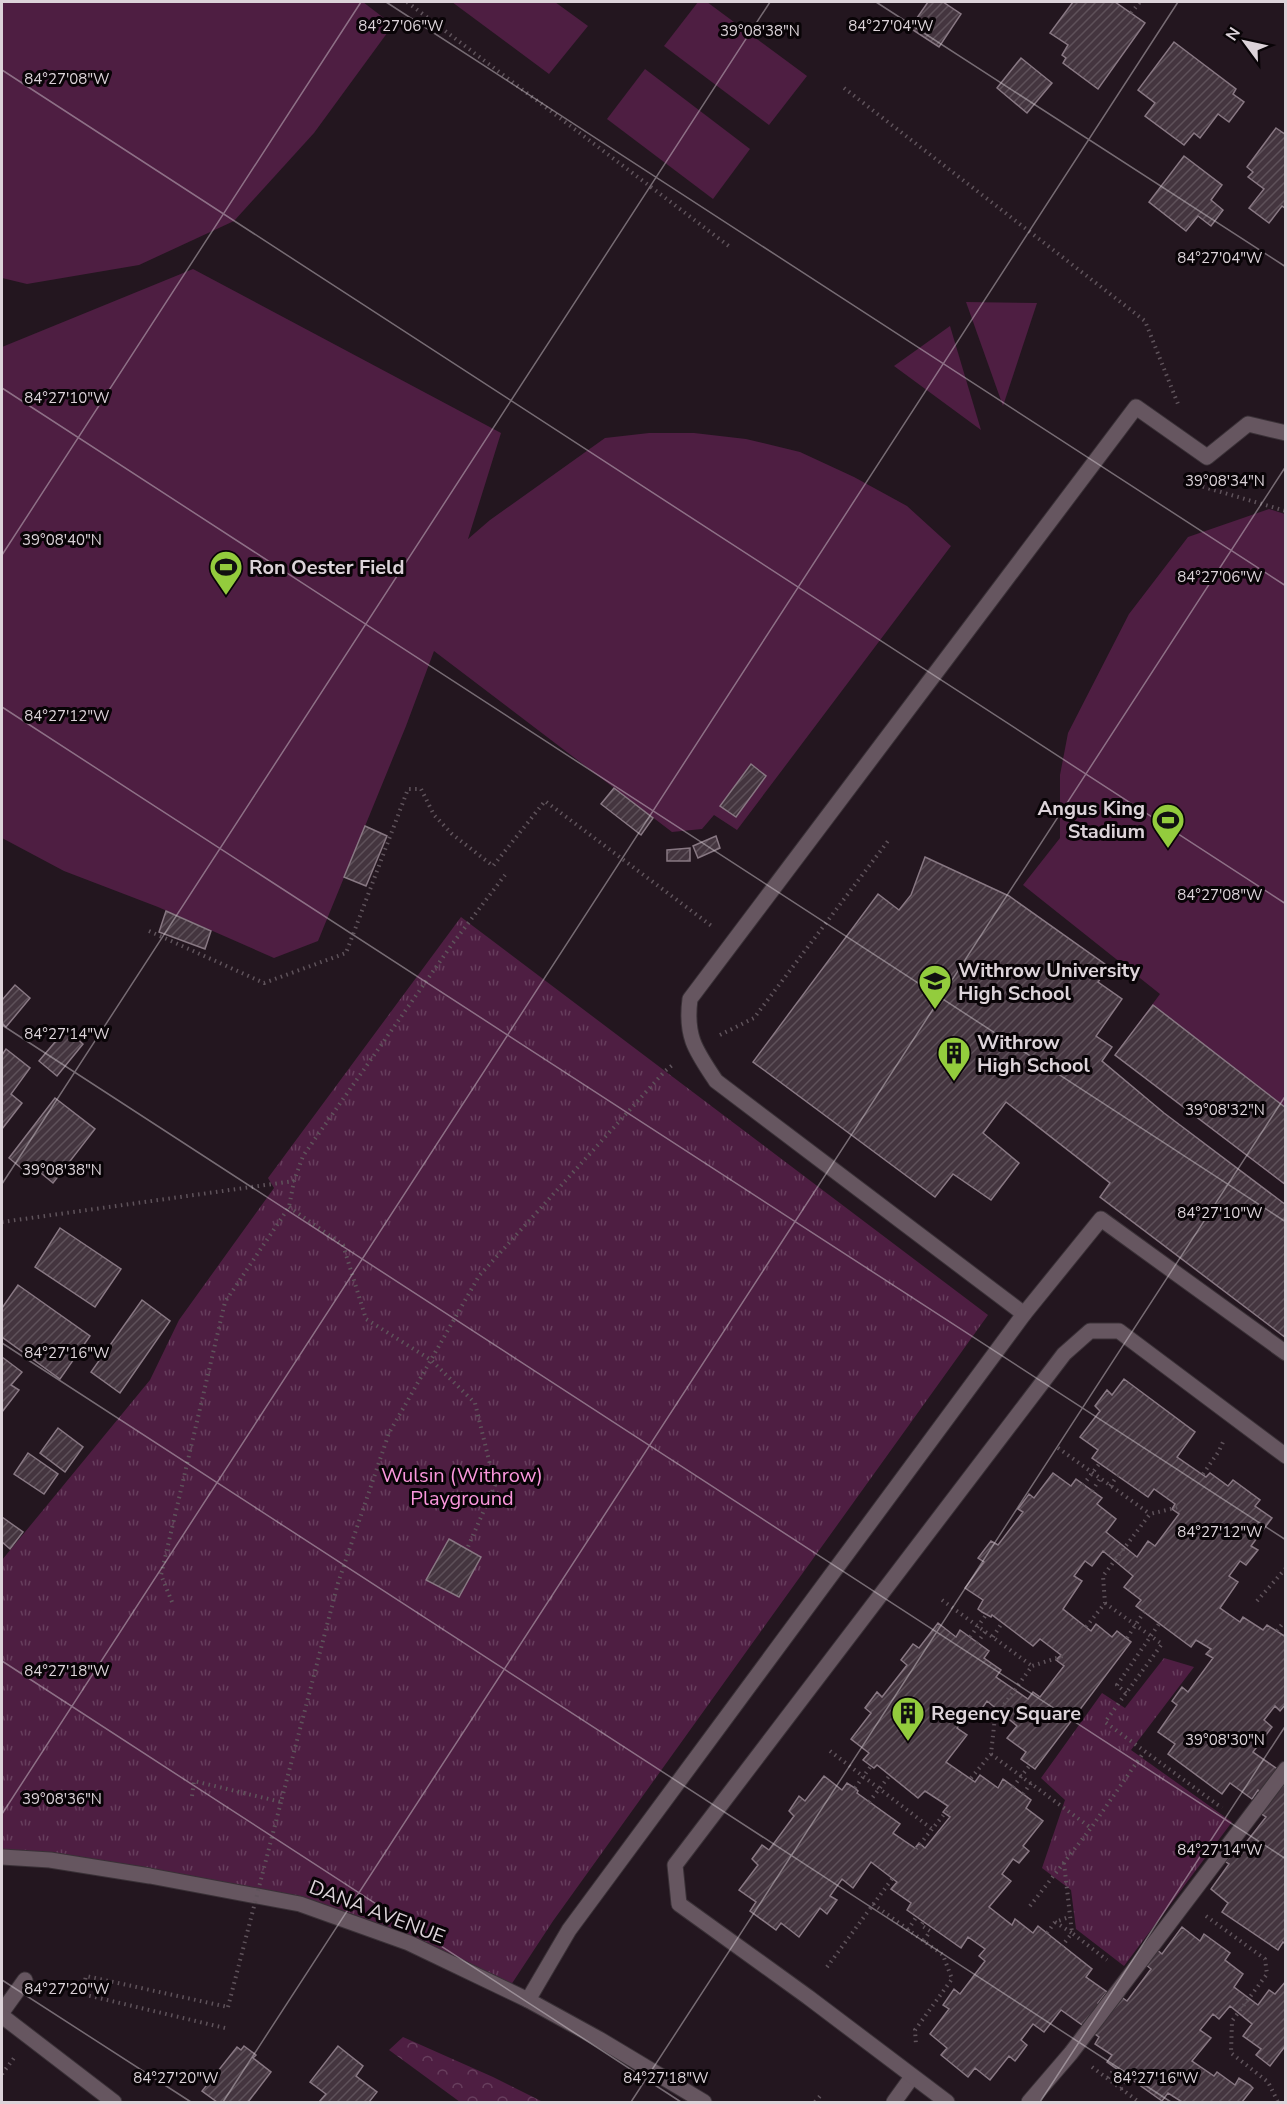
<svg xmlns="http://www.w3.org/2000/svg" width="1287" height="2104" font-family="'Nunito Sans',sans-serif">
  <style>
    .grass { fill: url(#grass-tufts) }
    .forest { fill: url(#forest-crowns) }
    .pitch { fill: #4e1e42 }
    .building { fill: url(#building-hatch); stroke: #887883; stroke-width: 1.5 }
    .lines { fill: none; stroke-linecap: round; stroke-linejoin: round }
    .minor-casing { stroke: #3a3137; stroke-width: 17 }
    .path { stroke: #5f535b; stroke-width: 4; stroke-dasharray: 1.5 4.5; stroke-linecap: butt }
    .minor { stroke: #665660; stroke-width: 15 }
    .path-bridge { stroke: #5f535b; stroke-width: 4; stroke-dasharray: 1.5 4.5; stroke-linecap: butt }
    .ticks { fill: none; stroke: #dcd3d9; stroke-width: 1.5; stroke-opacity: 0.45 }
    .labels { text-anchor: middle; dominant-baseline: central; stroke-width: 6; stroke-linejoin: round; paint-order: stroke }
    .poi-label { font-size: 20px; font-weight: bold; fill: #dcd3d9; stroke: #090407; text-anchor: start }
    .park-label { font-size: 20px; fill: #fb97dd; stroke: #090407 }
    .street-label { font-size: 20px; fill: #dcd3d9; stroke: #090407 }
    .ticks-label { font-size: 15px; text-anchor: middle; fill: #dcd3d9; stroke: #090407; stroke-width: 6; stroke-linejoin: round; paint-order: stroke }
  </style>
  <defs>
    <pattern id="grass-tufts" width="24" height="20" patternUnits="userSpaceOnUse" patternTransform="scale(1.5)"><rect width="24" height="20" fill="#4e1e42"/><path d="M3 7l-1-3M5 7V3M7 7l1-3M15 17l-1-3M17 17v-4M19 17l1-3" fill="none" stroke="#673e5d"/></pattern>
    <pattern id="forest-crowns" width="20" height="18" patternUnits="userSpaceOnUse" patternTransform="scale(1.5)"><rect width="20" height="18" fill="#4e1e42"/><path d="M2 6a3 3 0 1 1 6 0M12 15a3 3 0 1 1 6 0" fill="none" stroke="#673e5d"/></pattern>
    <pattern id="building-hatch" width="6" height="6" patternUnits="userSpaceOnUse" patternTransform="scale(1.5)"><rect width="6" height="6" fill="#44353f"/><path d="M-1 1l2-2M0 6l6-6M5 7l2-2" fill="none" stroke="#5e515a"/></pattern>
  </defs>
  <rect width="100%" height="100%" fill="#23161f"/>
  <!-- grass -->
  <g class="grass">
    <path d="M461 917 988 1315 553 1921 507 1991 300 1904 2 1857V1560L150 1380 179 1320 274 1188 268 1178Z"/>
    <path d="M1164 1658 1194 1667 1131 1750 1232 1822 1124 1966 1076 1929 1071 1890 1042 1868 1065 1800 1041 1778 1102 1693 1125 1708Z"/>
  </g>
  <!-- forest -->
  <path class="forest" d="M403 2037 493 2077 543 2102H460L389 2050Z"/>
  <!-- pitch -->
  <g class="pitch">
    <path d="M2 2H363L393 25 314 133 234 221 139 265 27 284 2 278Z"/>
    <path d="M452 2H555L588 26 549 74Z"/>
    <path d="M698 2H707L807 76 769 125 664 46Z"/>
    <path d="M645 69 750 149 713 199 607 119Z"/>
    <path d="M193 269 501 433 468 539 490 520 605 438 649 433H694L746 439 800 452 854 477 907 506 951 546 737 830 714 815 702 829 672 832 434 651 406 726 318 941 274 958 158 907 64 871 2 838V347Z"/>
    <path d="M966 302 1037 303 1003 406Z"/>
    <path d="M950 326 981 430 894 366Z"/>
    <path d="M1269 509 1285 514V1185L1115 1055 1160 994 1023 885 1060 838V775L1068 733 1129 614 1188 537Z"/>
  </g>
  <!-- building -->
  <g class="building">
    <path d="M928 2H943L961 14 939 47 910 28Z"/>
    <path d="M1073 2H1115L1145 23 1098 89 1063 63 1066 58 1062 55 1068 45 1050 33Z"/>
    <path d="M1174 42 1236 89 1233 94 1244 102 1229 122 1218 114 1200 138 1194 133 1184 145 1145 116 1155 103 1138 90Z"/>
    <path d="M1021 58 1052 83 1027 113 997 88Z"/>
    <path d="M1276 128 1286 135V209L1282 206 1269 223 1249 208 1264 189 1248 177 1253 172 1247 167Z"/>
    <path d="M1184 156 1222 185 1211 200 1223 210 1211 226 1198 216 1186 231 1149 202Z"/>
    <path d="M751 764 766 776 736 817 720 806Z"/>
    <path d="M614 788 653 818 641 835 601 804Z"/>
    <path d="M365 826 387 836 366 886 344 877Z"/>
    <path d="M716 836 720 848 698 858 693 846Z"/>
    <path d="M690 848V861H667V850Z"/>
    <path d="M925 857 1009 896 1109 967 1098 982 1122 999 1096 1036 1112 1047 1102 1061 1164 1113 1286 1205V1338L1100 1197 1110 1183 1006 1102 983 1133 1019 1163 991 1200 953 1174 935 1197 753 1062 878 894 899 910 911 895Z"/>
    <path d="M166 911 211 931 205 949 159 932Z"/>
    <path d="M15 985 30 998 6 1027 2 1023V1000Z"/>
    <path d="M1153 1005 1286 1108V1185L1115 1055Z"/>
    <path d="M66 1029 83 1044 57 1076 39 1061Z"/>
    <path d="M6 1049 30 1068 11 1094 22 1103 2 1129V1055Z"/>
    <path d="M55 1098 95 1129 53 1183 36 1169 31 1176 9 1158Z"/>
    <path d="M60 1228 121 1269 95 1307 35 1267Z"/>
    <path d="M18 1285 90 1336 60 1379 2 1337V1308Z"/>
    <path d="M142 1300 170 1321 120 1393 91 1372Z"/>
    <path d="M2 1357 22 1372 11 1385 19 1390 2 1412Z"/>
    <path d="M1124 1379 1195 1432 1177 1457 1206 1477 1210 1473 1228 1486 1233 1480 1260 1500 1255 1506 1272 1518 1251 1546 1258 1550 1246 1565 1240 1561 1229 1576 1238 1582 1220 1608 1240 1622 1243 1617 1263 1630 1267 1625 1286 1637V1704L1280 1711 1275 1706 1264 1720 1272 1727 1253 1752 1286 1775V1944L1283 1942 1278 1950 1222 1912 1228 1903 1211 1889 1229 1864 1223 1860 1235 1845 1241 1849 1266 1817 1260 1813 1271 1798 1258 1790 1252 1799 1230 1783 1222 1794 1168 1754 1175 1744 1158 1732 1177 1705 1172 1701 1182 1687 1188 1692 1213 1658 1206 1654 1211 1649 1196 1640 1191 1647 1136 1606 1141 1600 1124 1587 1133 1576 1103 1551 1092 1566 1085 1561 1074 1576 1082 1581 1063 1609 1091 1631 1096 1624 1112 1637 1117 1631 1131 1642 1035 1769 1021 1759 1026 1752 1007 1738 1017 1726 987 1701 976 1717 968 1712 957 1728 967 1735 946 1762 975 1782 980 1775 998 1788 1003 1779 1031 1800 1026 1808 1043 1821 1023 1846 1029 1851 1019 1863 1013 1859 1002 1874 1011 1881 989 1907 1012 1925 1015 1919 1033 1933 1038 1926 1092 1969 1086 1977 1107 1992 1098 2003 1109 2010 1120 1996 1127 2001 1151 1969 1145 1964 1156 1949 1162 1954 1182 1927 1200 1941 1204 1934 1230 1953 1225 1960 1243 1974 1234 1987 1258 2005 1269 1990 1275 1994 1286 1981V2045L1270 2066 1256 2055 1261 2049 1243 2036 1252 2024 1230 2006 1219 2019 1213 2014 1200 2030 1211 2038 1192 2061 1214 2076 1217 2072 1235 2085 1239 2078 1250 2085 1253 2088 1242 2102H1182L1168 2093 1162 2101 1107 2062 1112 2055 1095 2044 1099 2037 1061 2010 1044 2032 1033 2024 1021 2040 1027 2045 1015 2061 1009 2056 990 2080 975 2068 968 2077 941 2055 947 2048 930 2034 949 2009 943 2005 954 1989 960 1994 985 1961 979 1956 985 1949 968 1937 961 1948 907 1910 911 1903 891 1889 897 1882 871 1862 853 1888 842 1879 830 1896 837 1900 827 1914 820 1908 799 1937 781 1923 776 1930 750 1911 756 1902 739 1890 758 1865 752 1859 762 1845 769 1850 794 1816 789 1811 799 1796 805 1801 824 1776 842 1790 847 1783 855 1788 858 1791 857 1793 900 1824 893 1833 915 1848 919 1843 925 1848 950 1817 943 1812 948 1806 925 1791 918 1798 877 1765 874 1768 871 1766 863 1760 869 1753 851 1739 871 1713 865 1708 877 1692 882 1697 907 1665 901 1660 913 1644 919 1648 938 1623 956 1637 960 1630 989 1651 984 1658 1001 1670 996 1677 1028 1699 1033 1692 1040 1697 1064 1666 1056 1660 1061 1655 1040 1639 1033 1646 992 1615 991 1617 982 1612 978 1609 983 1600 965 1588 984 1562 978 1558 991 1541 998 1545 1023 1512 1018 1509 1029 1494 1034 1498 1053 1473 1071 1486 1076 1479 1102 1498 1097 1504 1116 1519 1106 1532 1137 1557 1148 1541 1155 1546 1179 1514 1172 1509 1175 1504 1154 1489 1148 1497 1092 1458 1098 1450 1080 1437 1100 1411 1095 1406 1107 1390 1112 1395Z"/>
    <path d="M58 1428 83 1447 65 1472 40 1453Z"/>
    <path d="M28 1453 58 1474 44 1494 14 1474Z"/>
    <path d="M2 1517 23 1532 10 1549 2 1542Z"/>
    <path d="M449 1539 481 1557 459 1597 426 1580Z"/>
    <path d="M244 2046 256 2055 253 2058 271 2072 248 2102H217L202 2091 237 2047 241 2050Z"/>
    <path d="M338 2046 363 2066 356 2076 377 2092 369 2102H319L326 2094 310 2082Z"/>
  </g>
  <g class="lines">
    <defs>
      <g id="minor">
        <path d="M1024 1314 716 1081C696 1051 685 1037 690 999L1136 407 1207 457 1248 424 1286 433"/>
        <path d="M2 1857 50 1860 150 1876 300 1904 409 1943 528 2000 599 2039 704 2102"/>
        <path d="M528 2000 569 1930 1024 1314 1101 1219 1286 1353"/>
        <path d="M2 2012 25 1980"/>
        <path d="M2 2016 114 2102"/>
        <path d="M894 2102 912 2077"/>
        <path d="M947 2102 808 1997 679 1904 675 1865 1064 1354 1090 1331H1119L1286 1456"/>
        <path d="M1029 2102 1071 2053 1286 1769"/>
      </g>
    </defs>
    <!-- minor casing -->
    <use href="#minor" class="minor-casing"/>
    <!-- path -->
    <g class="path">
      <path d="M407 2 730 247"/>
      <path d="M1131 13 1140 2"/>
      <path d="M844 88 1145 321 1178 404"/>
      <path d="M1197 485 1286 511"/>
      <path d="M149 931 264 983 346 953 408 789H421L434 815 452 834 493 866 545 801 713 927"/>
      <path d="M720 1035 754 1018 888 841"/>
      <path d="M289 1207 343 1245 366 1319 431 1360 475 1403 495 1485 467 1549"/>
      <path d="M2 1222 294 1181"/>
      <path d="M1058 1448 1150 1514"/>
      <path d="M1203 1474 1219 1451 1223 1442"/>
      <path d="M1083 1485 1100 1463"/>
      <path d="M1110 1486 1118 1475"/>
      <path d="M1092 1491 1100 1479"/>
      <path d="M942 1600 1032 1666"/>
      <path d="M1257 1601 1286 1568"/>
      <path d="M172 1602 161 1575 225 1302 289 1207 294 1181 303 1156 453 943 505 875"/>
      <path d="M1105 1603 1162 1644 1105 1722 1222 1808"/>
      <path d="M1086 1627 1105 1603 1103 1576 1150 1514 1179 1507"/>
      <path d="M1277 1631 1283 1623H1286"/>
      <path d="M970 1637 986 1615"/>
      <path d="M993 1637 1002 1623"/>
      <path d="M1285 1637 1286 1636"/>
      <path d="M1127 1638 1144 1612"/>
      <path d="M977 1643 985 1632"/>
      <path d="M1126 1693 1117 1685 1159 1624"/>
      <path d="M830 1751 932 1829"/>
      <path d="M991 1754 1091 1828"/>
      <path d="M971 1778 991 1754 995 1717 1032 1666 1063 1656"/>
      <path d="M1013 1787 1030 1765"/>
      <path d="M855 1788 871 1766"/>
      <path d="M1023 1794 1031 1783"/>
      <path d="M192 1796 194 1781 281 1802 338 1583 389 1433 479 1276 665 1071 675 1063"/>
      <path d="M869 1802 890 1775"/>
      <path d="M916 1849 950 1807"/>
      <path d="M1064 1863 1072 1933 1107 1960"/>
      <path d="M873 1904 943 1955 952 1979 915 2030 916 2045"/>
      <path d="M1030 1906 1091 1828 1144 1752"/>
      <path d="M1206 1916 1265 1959 1267 1974 1232 2021 1231 2053 1268 2082 1278 2102"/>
      <path d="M1055 1922 1072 1933 1062 1946"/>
      <path d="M908 1930 917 1916"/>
      <path d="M1047 1933 1055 1922 1069 1917"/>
      <path d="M924 1941 930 1931 921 1925 924 1921"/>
      <path d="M827 1967 892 1879"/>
      <path d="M225 2028 82 1994 86 1976 228 2007"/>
      <path d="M1092 2067 1139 2102"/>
      <path d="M2 2074 14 2058"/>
      <path d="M1108 2078 1115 2068"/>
      <path d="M1121 2089 1130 2078"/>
      <path d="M815 2102 820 2096"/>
    </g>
    <!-- minor -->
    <use href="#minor" class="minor"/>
    <!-- path-bridge -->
    <path class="path-bridge" d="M228 2007 281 1802"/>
  </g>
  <!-- ticks -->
  <path class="ticks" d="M386 2 1286 586M876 2 1286 267M2 70 1286 904M2 388 1286 1222M2 555 361 2M2 707 1286 1540M2 1025 1286 1859M2 1184 770 2M2 1343 1171 2102M2 1661 681 2102M2 1814 1178 2M2 1980 191 2102M223 2102 1286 466M631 2102 1286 1095M1040 2102 1286 1725"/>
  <!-- icons -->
  <defs>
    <symbol id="stadium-pin" viewBox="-11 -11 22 30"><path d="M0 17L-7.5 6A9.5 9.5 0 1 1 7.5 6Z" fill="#93cc3d" stroke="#090407"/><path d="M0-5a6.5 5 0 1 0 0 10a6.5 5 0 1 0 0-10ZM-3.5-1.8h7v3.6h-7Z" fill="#111"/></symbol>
    <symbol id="school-pin" viewBox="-11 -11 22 30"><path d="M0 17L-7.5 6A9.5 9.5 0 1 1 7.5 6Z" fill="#93cc3d" stroke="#090407"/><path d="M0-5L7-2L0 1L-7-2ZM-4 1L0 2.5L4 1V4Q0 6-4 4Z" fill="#111"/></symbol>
    <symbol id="building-pin" viewBox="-11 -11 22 30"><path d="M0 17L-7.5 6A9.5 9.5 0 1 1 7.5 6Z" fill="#93cc3d" stroke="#090407"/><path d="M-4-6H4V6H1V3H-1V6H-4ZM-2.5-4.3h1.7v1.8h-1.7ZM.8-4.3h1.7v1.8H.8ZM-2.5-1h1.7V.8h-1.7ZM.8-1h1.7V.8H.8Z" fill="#111"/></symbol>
  </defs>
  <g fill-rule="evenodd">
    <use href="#stadium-pin" x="207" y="548" width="38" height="52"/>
    <use href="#stadium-pin" x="1149" y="801" width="38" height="52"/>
    <use href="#school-pin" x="916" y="962" width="38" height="52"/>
    <use href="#building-pin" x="935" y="1034" width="38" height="52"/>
    <use href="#building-pin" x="889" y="1694" width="38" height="52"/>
  </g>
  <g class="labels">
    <!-- poi labels -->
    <g class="poi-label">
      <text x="249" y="567">Ron Oester Field</text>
      <text x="1145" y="808" text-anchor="end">Angus King<tspan x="1145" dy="23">Stadium</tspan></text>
      <text x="958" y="970">Withrow University<tspan x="958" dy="23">High School</tspan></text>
      <text x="977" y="1042">Withrow<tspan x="977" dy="23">High School</tspan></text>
      <text x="931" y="1713">Regency Square</text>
    </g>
    <!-- park labels -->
    <g class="park-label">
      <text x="462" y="1475">Wulsin (Withrow)<tspan x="462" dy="23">Playground</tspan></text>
    </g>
    <!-- street labels -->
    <g class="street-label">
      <text transform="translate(377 1912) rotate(21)">DANA AVENUE</text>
    </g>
  </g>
  <g class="ticks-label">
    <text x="401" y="31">84°27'06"W</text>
    <text x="891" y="31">84°27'04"W</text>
    <text x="760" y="36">39°08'38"N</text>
    <text x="67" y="84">84°27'08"W</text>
    <text x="1220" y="263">84°27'04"W</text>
    <text x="67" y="403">84°27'10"W</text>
    <text x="1225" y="486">39°08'34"N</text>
    <text x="62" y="545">39°08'40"N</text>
    <text x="1220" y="582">84°27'06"W</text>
    <text x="67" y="721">84°27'12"W</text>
    <text x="1220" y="900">84°27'08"W</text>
    <text x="67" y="1039">84°27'14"W</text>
    <text x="1225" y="1115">39°08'32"N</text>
    <text x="62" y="1175">39°08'38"N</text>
    <text x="1220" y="1218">84°27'10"W</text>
    <text x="67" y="1358">84°27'16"W</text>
    <text x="1220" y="1537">84°27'12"W</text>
    <text x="67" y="1676">84°27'18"W</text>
    <text x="1225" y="1745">39°08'30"N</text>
    <text x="62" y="1804">39°08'36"N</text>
    <text x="1220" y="1855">84°27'14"W</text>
    <text x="67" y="1994">84°27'20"W</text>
    <text x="176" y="2083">84°27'20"W</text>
    <text x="666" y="2083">84°27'18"W</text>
    <text x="1156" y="2083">84°27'16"W</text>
  </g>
  <!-- border -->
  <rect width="1287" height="2104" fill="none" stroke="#dcd3d9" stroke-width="6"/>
  <!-- north arrow -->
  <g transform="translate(1245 42) rotate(303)" stroke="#090407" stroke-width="4.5" paint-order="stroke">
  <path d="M0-4.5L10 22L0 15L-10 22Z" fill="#dcd3d9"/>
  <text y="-9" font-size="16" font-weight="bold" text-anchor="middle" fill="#dcd3d9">N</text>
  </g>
</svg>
